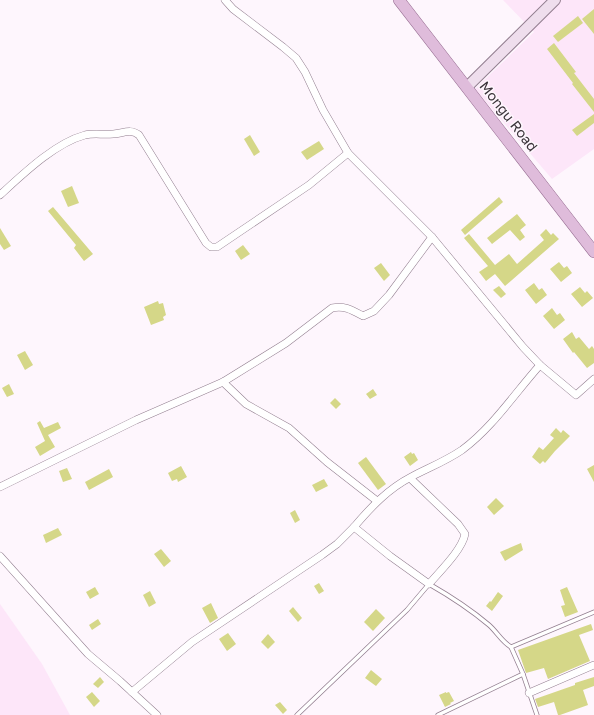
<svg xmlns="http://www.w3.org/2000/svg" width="594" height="715" font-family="'Golos Text',sans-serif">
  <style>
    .built { fill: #fde6f9 }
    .building { fill: #d5d788 }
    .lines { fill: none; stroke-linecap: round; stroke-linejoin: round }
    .lane-casing { stroke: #937f90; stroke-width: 5 }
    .street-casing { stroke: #937f90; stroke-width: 8 }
    .secondary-casing { stroke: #937f90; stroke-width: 12 }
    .primary-casing { stroke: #986f93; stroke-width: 12 }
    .lane { stroke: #fff; stroke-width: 3.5 }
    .street { stroke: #fff; stroke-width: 7 }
    .secondary { stroke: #efdeed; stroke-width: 10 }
    .primary { stroke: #dfbcdb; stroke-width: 11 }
    .labels { text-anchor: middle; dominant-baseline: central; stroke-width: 3; stroke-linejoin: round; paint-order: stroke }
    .street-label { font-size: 14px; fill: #3b333a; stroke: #fef6fd }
  </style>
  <rect width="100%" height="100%" fill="#fef6fd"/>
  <!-- built -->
  <g class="built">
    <path d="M503 0H594V149L552 179 475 89 534 32Z"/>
    <path d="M0 604 42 664 70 715H0Z"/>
  </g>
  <!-- building -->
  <g class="building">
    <path d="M594 9V34L582 19Z"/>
    <path d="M578 16 583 23 558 42 553 36Z"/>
    <path d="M554 43 576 72 574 73 594 99V112L572 84 573 83 547 49Z"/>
    <path d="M594 114V123L577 136 572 130Z"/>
    <path d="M250 135 260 152 254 156 244 139Z"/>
    <path d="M319 141 324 149 307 160 301 152Z"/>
    <path d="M72 186 79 203 68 207 61 191Z"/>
    <path d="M499 197 503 202 465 235 461 230Z"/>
    <path d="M53 207 93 254 84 261 74 248 76 245 48 211Z"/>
    <path d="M517 214 526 225 520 230 525 237 520 241 510 230 492 244 487 238Z"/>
    <path d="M0 228 11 246 4 250 0 244Z"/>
    <path d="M546 229 551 235 553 233 559 239 505 286 495 274 486 281 479 272 488 266 464 238 469 234 495 265 509 254 517 264 544 240 540 235Z"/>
    <path d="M243 245 250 254 241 260 235 251Z"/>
    <path d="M559 262 564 268 567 266 572 273 561 282 550 269Z"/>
    <path d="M381 263 390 275 384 281 374 268Z"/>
    <path d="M534 283 539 290 542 288 547 295 536 304 525 290Z"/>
    <path d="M499 286 506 294 501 298 493 290Z"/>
    <path d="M580 287 585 293 587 291 593 298 582 307 571 294Z"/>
    <path d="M158 301 159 304 163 303 166 315 163 317 164 320 151 325 144 307Z"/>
    <path d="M552 308 557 315 560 313 565 320 554 329 543 316Z"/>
    <path d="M572 332 576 339 579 337 589 349 592 346 594 349V363L587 368 574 352 573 353 563 339Z"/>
    <path d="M25 351 33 365 25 370 17 355Z"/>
    <path d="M9 384 14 394 7 397 2 388Z"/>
    <path d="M373 389 377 395 370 399 366 394Z"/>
    <path d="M335 398 341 404 336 409 330 403Z"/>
    <path d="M40 421 44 428 58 422 61 428 48 435 55 447 40 456 35 447 45 441 37 423Z"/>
    <path d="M556 428 561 433 563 430 570 436 555 451 545 463 543 461 540 464 532 457 539 447 543 450 554 438 550 435Z"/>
    <path d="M411 452 412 454 414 453 418 460 410 466 404 457Z"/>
    <path d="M366 457 386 484 378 490 358 463Z"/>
    <path d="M594 465V482L587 469Z"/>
    <path d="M181 466 187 477 178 482 177 479 172 481 168 473Z"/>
    <path d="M67 468 72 479 63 482 59 471Z"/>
    <path d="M109 469 113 477 89 490 85 482Z"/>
    <path d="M324 479 328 486 316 492 312 485Z"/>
    <path d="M496 498 504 506 494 515 487 507Z"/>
    <path d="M295 510 300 520 295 523 290 513Z"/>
    <path d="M58 528 62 535 46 543 43 535Z"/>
    <path d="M521 543 523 550 505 561 500 552Z"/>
    <path d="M161 549 171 561 164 567 154 554Z"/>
    <path d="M319 583 324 591 319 594 314 586Z"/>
    <path d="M95 587 99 594 90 599 86 592Z"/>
    <path d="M567 587 578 612 565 617 561 606 565 605 560 590Z"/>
    <path d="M150 591 156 603 149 607 143 595Z"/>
    <path d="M498 592 503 596 492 611 486 606 490 601 491 602Z"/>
    <path d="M211 603 218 618 210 623 202 608Z"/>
    <path d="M293 607 302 618 298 622 289 611Z"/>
    <path d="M376 609 385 618 373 631 364 622Z"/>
    <path d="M98 619 101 624 92 630 89 625Z"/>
    <path d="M591 624 593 630 579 635 590 661 548 679 544 668 526 673 518 650Z"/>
    <path d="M228 633 236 644 227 651 219 639Z"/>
    <path d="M268 634 275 642 268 649 261 642Z"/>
    <path d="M371 670 382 679 376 686 365 678Z"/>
    <path d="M100 677 104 682 98 688 93 684Z"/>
    <path d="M594 677V686L583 690 588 705 560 715H558L554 702 538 707 535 699 575 685V683Z"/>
    <path d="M92 692 100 701 94 707 86 697Z"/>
    <path d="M446 692V693L449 692 454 701 450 703 451 704 445 707 439 695Z"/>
    <path d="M280 702 287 710 283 714 275 705Z"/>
  </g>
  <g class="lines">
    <defs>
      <g id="lane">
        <path d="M511 647 594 612"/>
        <path d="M297 715 407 610 429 584C450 596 470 609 489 625 497 632 502 642 511 647L523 674 537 715"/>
        <path d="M438 715 523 674"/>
      </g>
      <g id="street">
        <path d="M225 0 233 9 283 47 296 58 305 72 323 110 348 153 432 237 523 347 540 365 576 395 594 379"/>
        <path d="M0 195C23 174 55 143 85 135 94 133 103 135 113 134 122 134 130 128 139 135L206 243 211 247H217L309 185 348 153"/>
        <path d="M223 382 246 404 289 428 327 462 377 501"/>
        <path d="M410 478 458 524 465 534C462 550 440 571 429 584L390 556 354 527C371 507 388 489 411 477 428 468 446 461 462 450 493 427 515 393 540 365"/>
        <path d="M0 487 136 420 223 382 286 343 332 308C344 305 352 310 363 316L374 311 389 295 432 237"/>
        <path d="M0 556 88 654 120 681 157 715"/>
        <path d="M132 692 192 642 322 555 337 544 354 527"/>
        <path d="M529 693 594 665"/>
      </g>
      <path id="secondary" d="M467 87 555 0"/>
      <path id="primary" d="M399 0 594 252"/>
    </defs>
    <!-- lane casing -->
    <use href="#lane" class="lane-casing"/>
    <!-- street casing -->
    <use href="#street" class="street-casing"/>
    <!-- secondary casing -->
    <use href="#secondary" class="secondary-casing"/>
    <!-- primary casing -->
    <use href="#primary" class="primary-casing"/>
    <!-- lane -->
    <use href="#lane" class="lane"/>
    <!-- street -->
    <use href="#street" class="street"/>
    <!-- secondary -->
    <use href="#secondary" class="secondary"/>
    <!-- primary -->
    <use href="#primary" class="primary"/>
  </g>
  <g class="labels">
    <!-- street labels -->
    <g class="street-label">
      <text transform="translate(509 116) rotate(52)">Mongu Road</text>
    </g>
  </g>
</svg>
